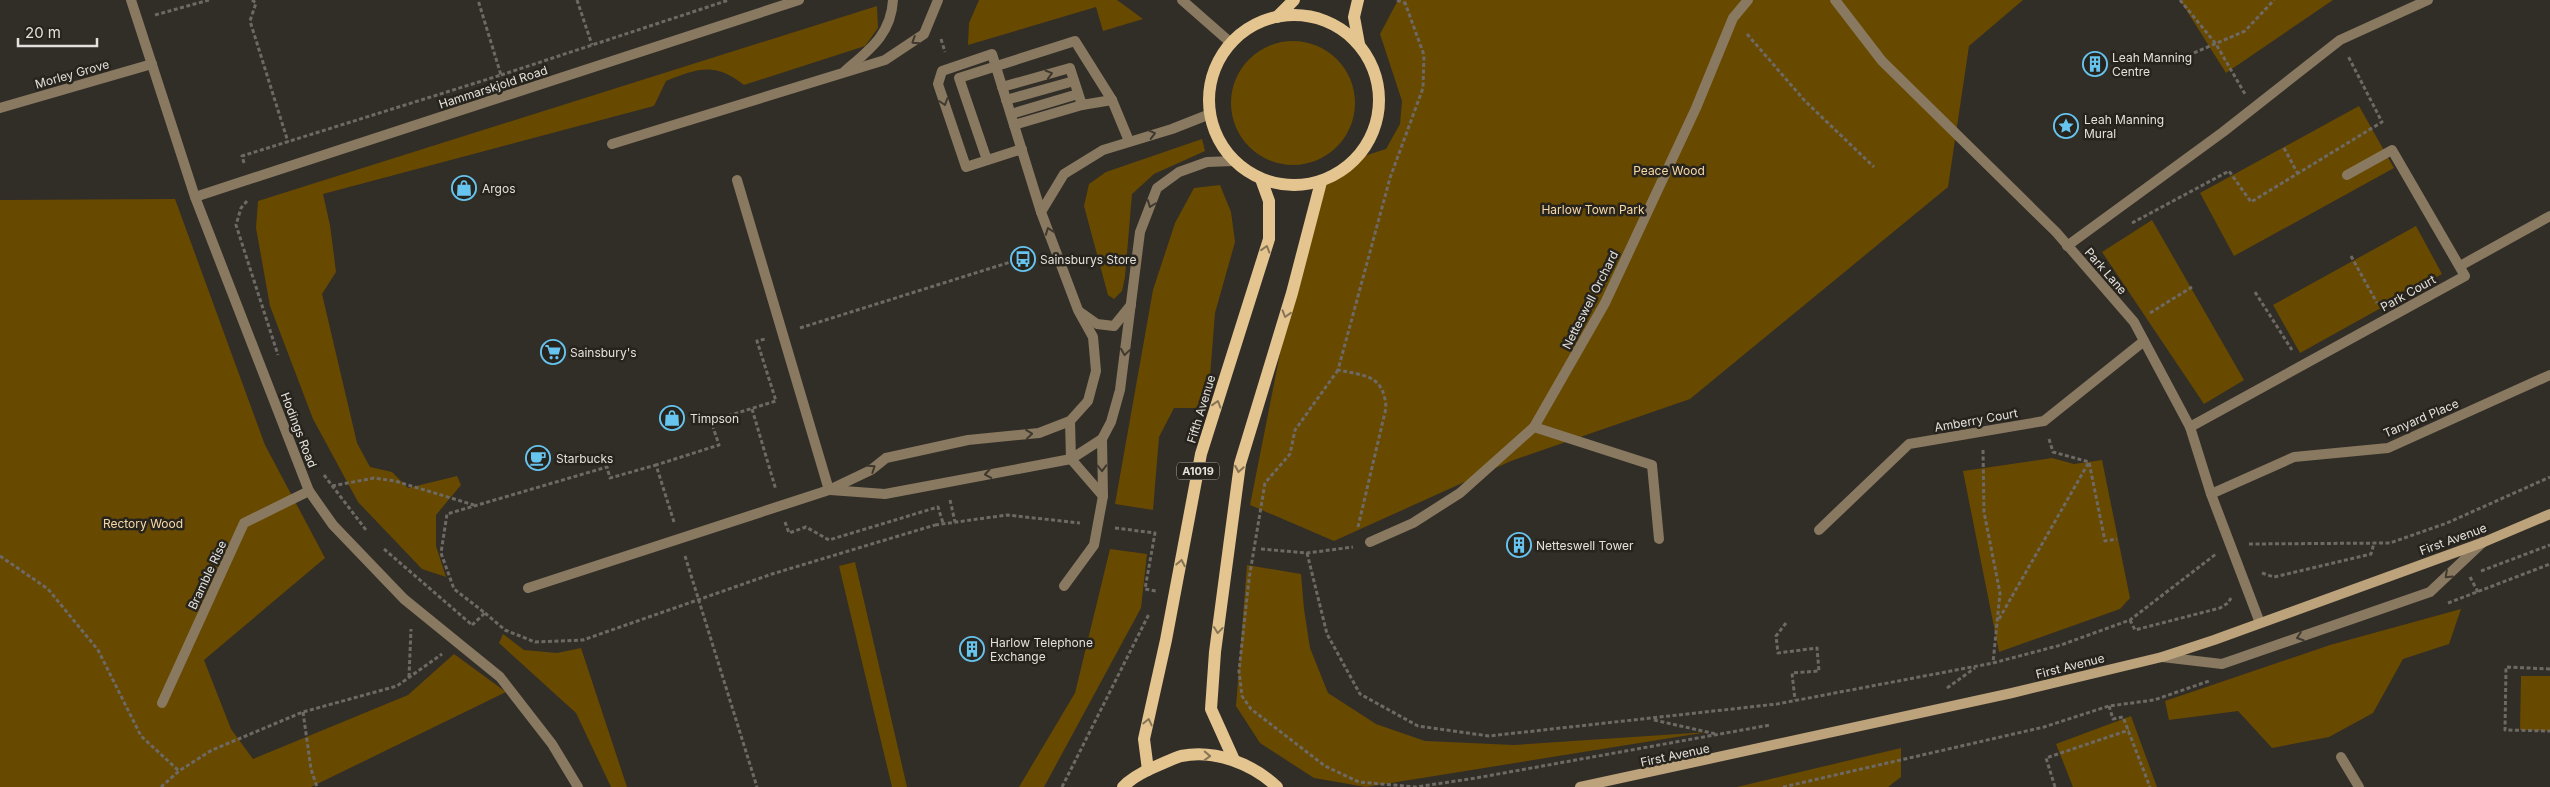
<svg xmlns="http://www.w3.org/2000/svg" width="2550" height="787" font-family="Inter,sans-serif">
  <style>
    .green { fill: #684900 }
    .lines { fill: none; stroke-linecap: round; stroke-linejoin: round }
    .path { stroke: #6d6964; stroke-width: 3; stroke-dasharray: 4 2.5; stroke-linecap: butt }
    .lane { stroke: #887960; stroke-width: 10 }
    .street { stroke: #887960; stroke-width: 10 }
    .secondary { stroke: #bca37b; stroke-width: 10 }
    .primary { stroke: #e4c48f; stroke-width: 12 }
    .path-bridge { stroke: #6d6964; stroke-width: 3; stroke-dasharray: 4 2.5; stroke-linecap: butt }
    .oneway { stroke: #3f382e }
    .oneway2 { stroke: #867456 }
    .labels { text-anchor: middle; dominant-baseline: central; stroke-width: 5; stroke-linejoin: round; paint-order: stroke }
    .shield { fill: #27231d; stroke: #aba8a3; stroke-width: 1 }
    .shield-label { font-size: 11px; font-weight: bold; fill: #e4e1dd }
    .poi-label { font-size: 12px; fill: #e4e1dd; stroke: #27231d; text-anchor: start }
    .street-label { font-size: 12px; fill: #e4e1dd; stroke: #27231d }
    .park-label { font-size: 12px; fill: #f8d9a7; stroke: #27231d }
  </style>
  <rect width="100%" height="100%" fill="#312d27"/>
  <!-- green -->
  <g class="green">
    <path d="M979 0H1117L1143 19 1103 31 1096 7 968 45 969 23Z"/>
    <path d="M1398 0H2023L1969 46 1948 187 1690 399 1511 461 1334 541 1250 505 1292 293 1321 182 1354 165 1355 159 1386 149 1400 124 1402 101 1380 34Z"/>
    <path d="M2180 0H2333L2226 73Z"/>
    <path d="M877 6 878 28 865 46 744 85C715 62 698 68 666 81L654 106 323 194 330 225 336 272 322 294 357 443 370 467 392 472 408 488 457 476 461 485 436 515V546L446 577 422 569 358 502 313 419 270 306 256 228 258 201Z"/>
    <circle cx="1293" cy="103" r="62"/>
    <path d="M2359 106 2394 168 2234 256 2200 193Z"/>
    <path d="M1202 139 1205 151 1154 174 1132 194 1125 277 1122 291 1114 299 1108 295 1084 206 1089 184 1106 172Z"/>
    <path d="M1220 185 1231 212 1235 242 1215 313 1209 389 1198 408H1174L1159 437 1153 510 1115 504 1153 290 1175 223 1194 188Z"/>
    <path d="M175 199 265 445 325 558 204 660 231 729 253 759 408 695 454 654 506 692 311 787H0V200Z"/>
    <path d="M2152 220 2244 380 2204 404 2102 252Z"/>
    <path d="M2416 226 2442 274 2300 353 2273 305Z"/>
    <path d="M2052 458 2074 464 2102 460 2130 598 2120 609 1999 652 1963 471Z"/>
    <path d="M1110 549 1147 554 1141 608 1044 787H1019L1075 693Z"/>
    <path d="M855 562 907 787H892L839 566Z"/>
    <path d="M1247 565 1301 574 1304 609 1310 648 1328 693 1376 724 1425 741 1514 745 1708 732 1366 787 1314 778 1260 743 1236 706Z"/>
    <path d="M2461 609 2449 644 2403 659 2373 713 2329 737 2272 748 2238 711 2169 720 2165 701 2330 645Z"/>
    <path d="M503 634 524 650 557 653 581 648 627 787H611L576 713 499 643Z"/>
    <path d="M2521 676H2550V731L2520 730Z"/>
    <path d="M2131 716 2157 787H2073L2056 744Z"/>
    <path d="M1901 748V777L1888 787H1737Z"/>
  </g>
  <g class="lines">
    <!-- path -->
    <g class="path">
      <path d="M252 0 256 3 250 21 288 142"/>
      <path d="M577 0 592 45"/>
      <path d="M1397 0 1404 3"/>
      <path d="M2180 0 2216 44 2245 94"/>
      <path d="M155 15 209 0"/>
      <path d="M1747 34 1805 101 1874 167"/>
      <path d="M941 39 945 52"/>
      <path d="M2182 58 2245 31 2274 0"/>
      <path d="M501 75 729 0"/>
      <path d="M2284 148 2298 174"/>
      <path d="M244 163 242 156 501 75 478 0"/>
      <path d="M247 201 241 208 236 225 278 355"/>
      <path d="M2132 223 2229 171 2251 202 2382 122 2348 56"/>
      <path d="M2351 256 2377 303"/>
      <path d="M2255 292 2292 350"/>
      <path d="M2150 313 2192 287"/>
      <path d="M800 328 1020 259"/>
      <path d="M1338 370 1295 430 1290 454 1265 483 1249 579 1239 671 1242 696 1251 709 1325 766 1359 782 1416 787 1476 778 1770 725"/>
      <path d="M752 409 776 490"/>
      <path d="M2049 439 2053 452 2089 462 2105 541 2117 539"/>
      <path d="M1983 450 1984 512 2000 593 1993 663"/>
      <path d="M324 475 366 530"/>
      <path d="M332 486 374 478 395 481 474 505"/>
      <path d="M950 500 955 522"/>
      <path d="M674 522 656 465 719 445 711 421 776 401 757 341 765 339"/>
      <path d="M785 522 789 533 806 527 829 540 938 507 943 523"/>
      <path d="M935 525 1007 515 1080 523"/>
      <path d="M1358 527 1386 408C1384 375 1366 376 1338 370L1390 178 1423 88 1424 55 1404 0"/>
      <path d="M1115 528 1155 533 1145 589 1156 591"/>
      <path d="M2249 544 2390 543 2447 523 2550 477"/>
      <path d="M384 549 472 625"/>
      <path d="M1261 549 1307 553 1353 547"/>
      <path d="M1307 553 1327 634 1360 694 1418 726 1489 736 1777 704 1993 663 2061 645 2130 620 2216 554"/>
      <path d="M0 556 48 589 98 650 141 736 179 771"/>
      <path d="M685 556 757 787"/>
      <path d="M2481 571 2550 545"/>
      <path d="M2262 573 2274 577 2371 554 2374 543"/>
      <path d="M2470 577 2478 592"/>
      <path d="M2448 603 2550 564"/>
      <path d="M1999 619 2089 462"/>
      <path d="M2130 620 2135 630 2220 608 2228 603 2231 598"/>
      <path d="M1786 623 1776 636 1778 653 1817 648 1819 671 1792 673 1795 700"/>
      <path d="M472 625 485 613 454 589 441 553 447 514 607 467 610 478 656 465"/>
      <path d="M2550 669 2506 667 2505 730 2550 731"/>
      <path d="M409 677 411 629"/>
      <path d="M1947 688 1975 668"/>
      <path d="M2109 706 2113 719 2123 717 2150 787"/>
      <path d="M303 712 311 769 317 787"/>
      <path d="M1654 720 1716 734"/>
      <path d="M161 787 179 771 212 750 303 712 397 686 442 654"/>
      <path d="M1062 787 1149 614"/>
      <path d="M1783 787 2044 727 2109 706 2154 700 2209 681"/>
      <path d="M2055 787 2046 758 2129 730"/>
    </g>
    <!-- lane -->
    <g class="lane">
      <path d="M845 71C869 50 891 35 893 0"/>
      <path d="M1002 87 1070 68 1082 105 1112 100 1129 141"/>
      <path d="M1006 100 1074 81"/>
      <path d="M1011 114 1078 94"/>
      <path d="M1014 125 1082 105"/>
      <path d="M612 144 885 60 924 34 938 0"/>
      <path d="M1022 149 966 167 938 84 942 71 992 54 1041 212"/>
      <path d="M987 160 959 78 1075 41 1112 100"/>
      <path d="M737 180 829 490"/>
      <path d="M2067 246 2223 132 2340 40 2428 0"/>
      <path d="M2460 266 2550 216"/>
      <path d="M1080 312 1097 324 1114 326 1131 305"/>
      <path d="M1070 421 1071 459 1103 496"/>
      <path d="M1534 427 1652 465 1659 539"/>
      <path d="M830 490 885 494 1071 459 1102 439"/>
      <path d="M1064 586 1094 545 1103 496 1102 439 1111 422 1120 390 1140 232 1157 188 1179 172 1207 162 1234 161"/>
      <path d="M528 588 829 490 871 470 886 458 968 440 1039 433 1070 421 1088 401 1096 371 1093 337 1078 310 1041 212 1064 174 1103 150 1172 129 1210 114"/>
      <path d="M2162 657 2222 664 2430 592 2483 542"/>
      <path d="M162 703 244 523 309 491"/>
      <path d="M2341 757 2359 787"/>
    </g>
    <!-- street -->
    <g class="street">
      <path d="M131 0 195 197 309 491 333 525 404 599 500 677 552 744 578 787"/>
      <path d="M1182 0 1231 43"/>
      <path d="M1835 0 1882 61 2056 232 2134 322 2190 427 2211 494 2260 623"/>
      <path d="M0 108 152 64"/>
      <path d="M195 197 799 0"/>
      <path d="M2190 427 2465 276 2392 150 2347 175"/>
      <path d="M2211 494 2294 457 2388 448 2550 375"/>
      <path d="M1819 530 1909 444 2044 421 2144 341"/>
      <path d="M1370 542 1413 523 1460 493 1534 427 1605 303 1696 108 1733 18 1748 0"/>
    </g>
    <!-- secondary -->
    <path class="secondary" d="M1580 787 2012 693 2162 657 2214 640 2484 542 2550 514"/>
    <!-- primary -->
    <g class="primary">
      <path d="M1358 0 1354 17 1359 44"/>
      <circle cx="1294" cy="100" r="85"/>
      <path d="M1277 17 1294 0"/>
      <path d="M1234 760 1211 709 1215 652 1240 464 1292 293 1321 182"/>
      <path d="M1148 770 1144 739 1166 640 1201 454 1269 239V201L1261 179"/>
      <path d="M1123 787C1132 777 1147 770 1159 765 1166 762 1174 758 1181 756 1215 749 1253 764 1277 787"/>
    </g>
    <!-- path-bridge -->
    <path class="path-bridge" d="M485 613 505 630 535 642 583 640 772 574 935 525"/>
  </g>
  <!-- one-way arrows -->
  <defs><path id="oneway-chevron" d="M-2-3.5L2.5 0L-2 3.5" fill="none" stroke-width="1.6" stroke-linecap="round" stroke-linejoin="round" transform="scale(1.25)"/></defs>
  <g class="oneway">
    <use href="#oneway-chevron" transform="translate(915 41) rotate(147)"/>
    <use href="#oneway-chevron" transform="translate(1049 74) rotate(-16)"/>
    <use href="#oneway-chevron" transform="translate(944 102) rotate(72)"/>
    <use href="#oneway-chevron" transform="translate(1152 134) rotate(-15)"/>
    <use href="#oneway-chevron" transform="translate(1151 204) rotate(111)"/>
    <use href="#oneway-chevron" transform="translate(1049 231) rotate(-110)"/>
    <use href="#oneway-chevron" transform="translate(1125 352) rotate(98)"/>
    <use href="#oneway-chevron" transform="translate(1029 434) rotate(-6)"/>
    <use href="#oneway-chevron" transform="translate(872 468) rotate(-34)"/>
    <use href="#oneway-chevron" transform="translate(1102 468) rotate(89)"/>
    <use href="#oneway-chevron" transform="translate(988 474) rotate(170)"/>
    <use href="#oneway-chevron" transform="translate(2448 575) rotate(137)"/>
    <use href="#oneway-chevron" transform="translate(2300 637) rotate(161)"/>
  </g>
  <g class="oneway2">
    <use href="#oneway-chevron" transform="translate(1266 249) rotate(-73)"/>
    <use href="#oneway-chevron" transform="translate(1286 314) rotate(107)"/>
    <use href="#oneway-chevron" transform="translate(1217 404) rotate(-73)"/>
    <use href="#oneway-chevron" transform="translate(1239 469) rotate(100)"/>
    <use href="#oneway-chevron" transform="translate(1181 563) rotate(-79)"/>
    <use href="#oneway-chevron" transform="translate(1218 630) rotate(97)"/>
    <use href="#oneway-chevron" transform="translate(1148 722) rotate(-77)"/>
    <use href="#oneway-chevron" transform="translate(1207 756) rotate(2)"/>
  </g>
  <!-- icons -->
  <defs>
    <symbol id="building-ring" viewBox="-11 -11 22 22"><circle r="9.5" fill="#27231d" stroke="#66c4ef" stroke-width="1.5"/><path d="M-4-6H4V6H1V3H-1V6H-4ZM-2.5-4.3h1.7v1.8h-1.7ZM.8-4.3h1.7v1.8H.8ZM-2.5-1h1.7V.8h-1.7ZM.8-1h1.7V.8H.8Z" fill="#66c4ef"/></symbol>
    <symbol id="sight-ring" viewBox="-11 -11 22 22"><circle r="9.5" fill="#27231d" stroke="#66c4ef" stroke-width="1.5"/><path d="M0-6L1.8-2.2L6-1.7L2.9 1.2L3.7 5.4L0 3.3L-3.7 5.4L-2.9 1.2L-6-1.7L-1.8-2.2Z" fill="#66c4ef"/></symbol>
    <symbol id="shop-ring" viewBox="-11 -11 22 22"><circle r="9.5" fill="#27231d" stroke="#66c4ef" stroke-width="1.5"/><path d="M-5-2.5h2.3a2.7 3.5 0 0 1 5.4 0H5L5.5 6h-11ZM-1.5-2.5h3a1.5 2.3 0 0 0-3 0Z" fill="#66c4ef"/></symbol>
    <symbol id="bus-ring" viewBox="-11 -11 22 22"><circle r="9.5" fill="#27231d" stroke="#66c4ef" stroke-width="1.5"/><path d="M-5-6H5V4H4V6H2V4H-2V6H-4V4H-5ZM-3.5-4V0h7V-4ZM-3.5 1.2v1.5H-2V1.2ZM2 1.2v1.5H3.5V1.2Z" fill="#66c4ef"/></symbol>
    <symbol id="supermarket-ring" viewBox="-11 -11 22 22"><circle r="9.5" fill="#27231d" stroke="#66c4ef" stroke-width="1.5"/><path d="M-6-5.5h2.5l.6 2H6L4.5 2H-2.5L-4.4-4H-6ZM-1.5 3.2a1.3 1.3 0 1 0 .1 0ZM3 3.2a1.3 1.3 0 1 0 .1 0Z" fill="#66c4ef"/></symbol>
    <symbol id="cafe-ring" viewBox="-11 -11 22 22"><circle r="9.5" fill="#27231d" stroke="#66c4ef" stroke-width="1.5"/><path d="M-5.5-4.5H6V0H3Q3 3.5 0 3.5H-2.5Q-5.5 3.5-5.5 0ZM3-3.2v2h1.7v-2ZM-6 4.5H4V6H-6Z" fill="#66c4ef"/></symbol>
  </defs>
  <g fill-rule="evenodd">
    <use href="#building-ring" x="2081" y="50" width="28" height="28"/>
    <use href="#sight-ring" x="2052" y="112" width="28" height="28"/>
    <use href="#shop-ring" x="450" y="174" width="28" height="28"/>
    <use href="#bus-ring" x="1009" y="245" width="28" height="28"/>
    <use href="#supermarket-ring" x="539" y="338" width="28" height="28"/>
    <use href="#shop-ring" x="658" y="404" width="28" height="28"/>
    <use href="#cafe-ring" x="524" y="444" width="28" height="28"/>
    <use href="#building-ring" x="1505" y="531" width="28" height="28"/>
    <use href="#building-ring" x="958" y="635" width="28" height="28"/>
  </g>
  <g class="labels">
    <!-- shield labels -->
    <rect class="shield" x="1177" y="462.5" width="42" height="17" rx="4"/>
    <g class="shield-label">
      <text x="1198" y="471">A1019</text>
    </g>
    <!-- poi labels -->
    <g class="poi-label">
      <text x="2112" y="57">Leah Manning<tspan x="2112" dy="14">Centre</tspan></text>
      <text x="2084" y="119">Leah Manning<tspan x="2084" dy="14">Mural</tspan></text>
      <text x="482" y="188">Argos</text>
      <text x="1040" y="259">Sainsburys Store</text>
      <text x="570" y="352">Sainsbury's</text>
      <text x="690" y="418">Timpson</text>
      <text x="556" y="458">Starbucks</text>
      <text x="1536" y="545">Netteswell Tower</text>
      <text x="990" y="642">Harlow Telephone<tspan x="990" dy="14">Exchange</tspan></text>
    </g>
    <!-- street labels -->
    <g class="street-label">
      <text transform="translate(72 74) rotate(-16)">Morley Grove</text>
      <text transform="translate(493 87) rotate(-18)">Hammarskjold Road</text>
      <text transform="translate(2106 271) rotate(49)">Park Lane</text>
      <text transform="translate(2408 293) rotate(-29)">Park Court</text>
      <text transform="translate(1590 300) rotate(-63)">Netteswell Orchard</text>
      <text transform="translate(1201 409) rotate(-73)">Fifth Avenue</text>
      <text transform="translate(2421 418) rotate(-23)">Tanyard Place</text>
      <text transform="translate(1976 420) rotate(-10)">Amberry Court</text>
      <text transform="translate(299 430) rotate(69)">Hodings Road</text>
      <text transform="translate(2453 539) rotate(-20)">First Avenue</text>
      <text transform="translate(207 575) rotate(-65)">Bramble Rise</text>
      <text transform="translate(2070 666) rotate(-14)">First Avenue</text>
      <text transform="translate(1675 755) rotate(-12)">First Avenue</text>
    </g>
    <!-- park labels -->
    <g class="park-label">
      <text x="1669" y="170">Peace Wood</text>
      <text x="1593" y="209">Harlow Town Park</text>
      <text x="143" y="523">Rectory Wood</text>
    </g>
  </g>
  <!-- scale -->
  <path d="M18 38v8h79v-8" fill="none" stroke="#e4e1dd" stroke-width="2.5"/>
  <text x="25" y="38" font-size="15" fill="#e4e1dd" stroke="#27231d" stroke-width="4" paint-order="stroke">20 m</text>
</svg>
